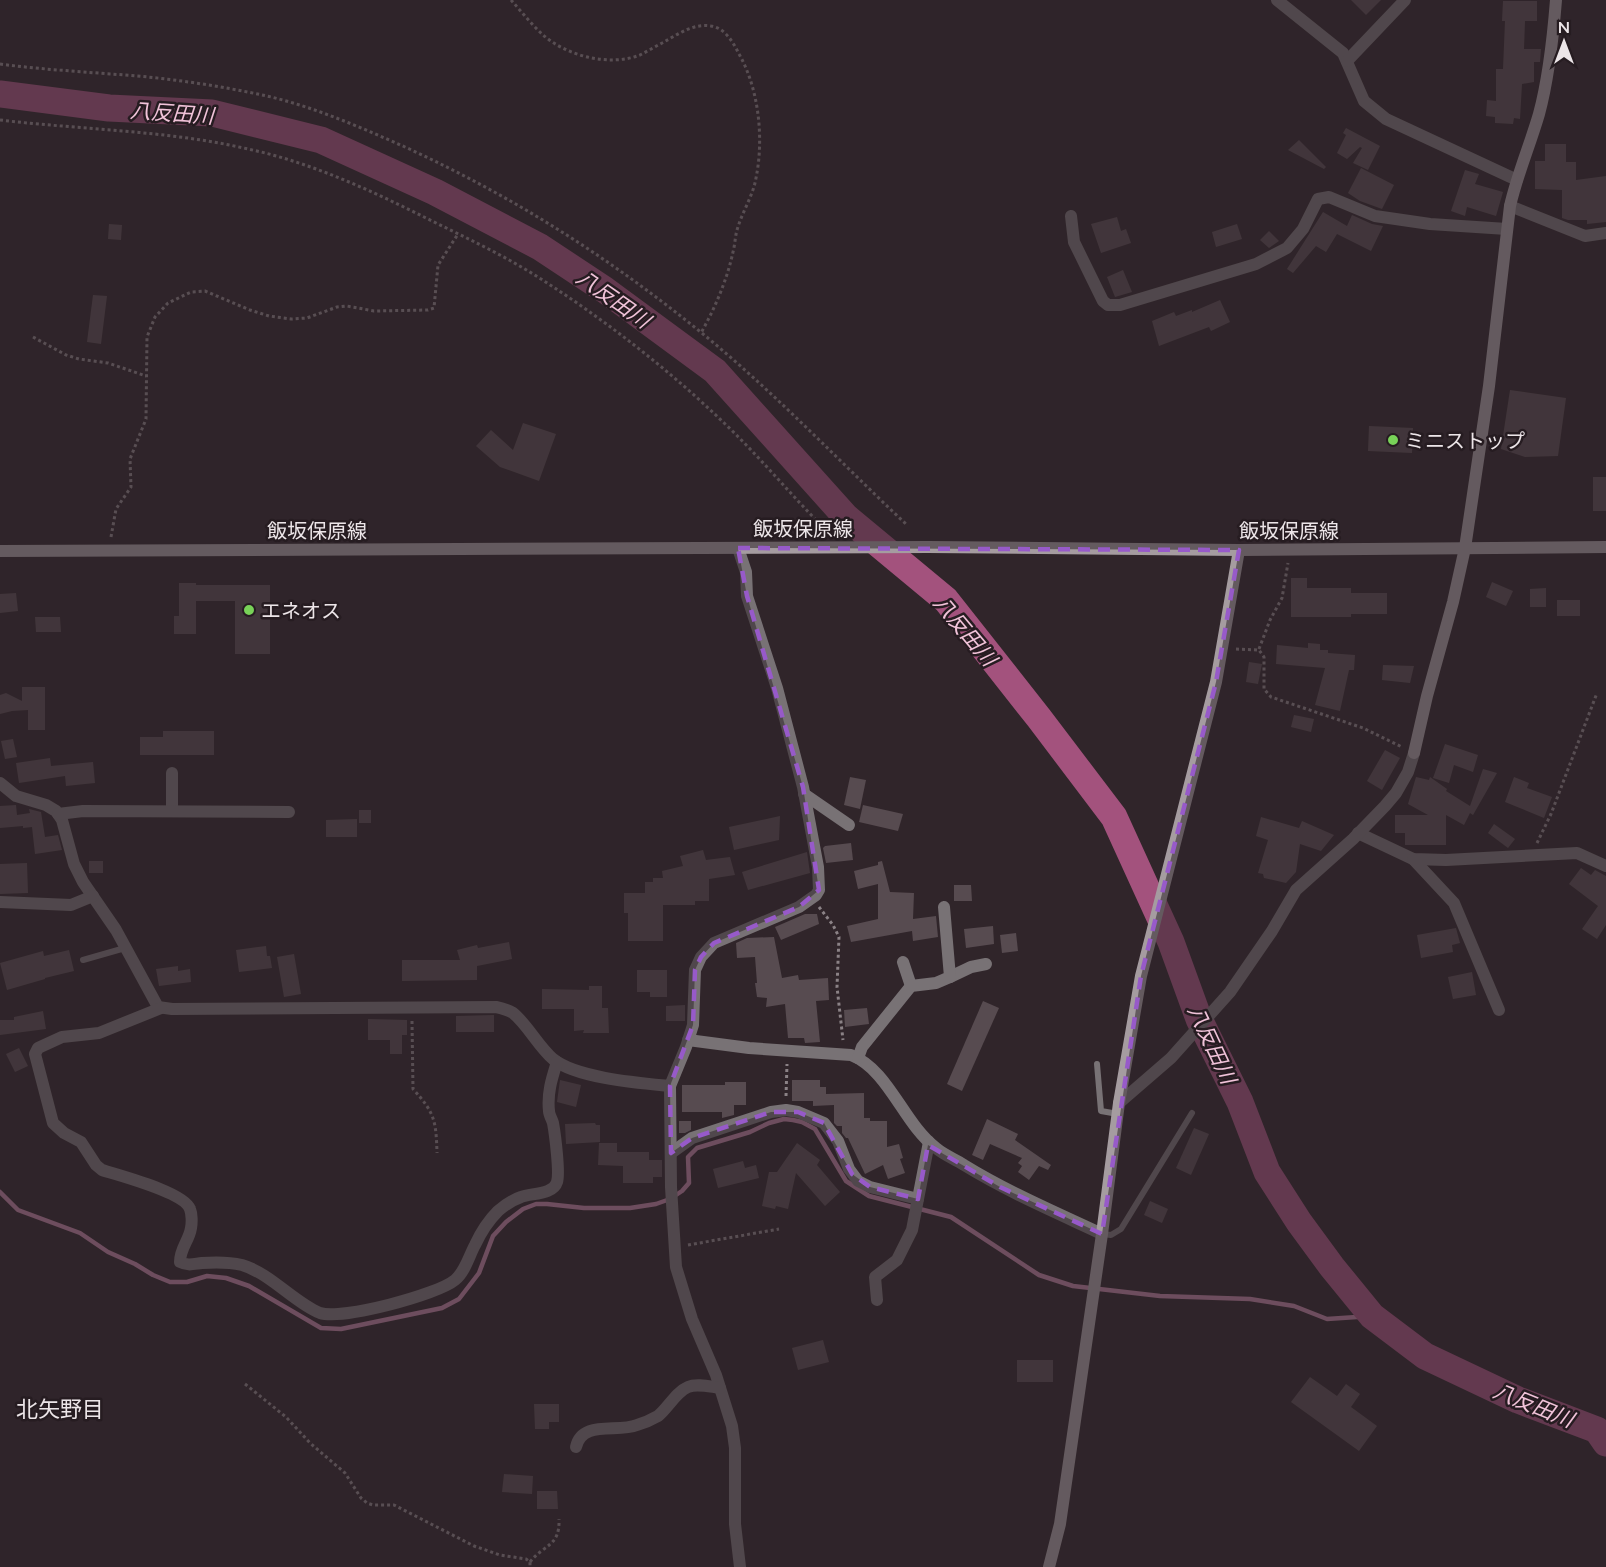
<svg xmlns="http://www.w3.org/2000/svg" width="1606" height="1567" font-family="Lato,'Noto Sans JP',sans-serif">
  <style>
    .lines { fill: none; stroke-linecap: round; stroke-linejoin: round }
    .stream { stroke: #b97e9d; stroke-width: 4.5 }
    .river { stroke: #a3527d; stroke-width: 27 }
    .building { fill: #574b50 }
    .path { stroke: #8b8286; stroke-width: 3; stroke-dasharray: 3 3; stroke-linecap: butt }
    .lane { stroke: #787275; stroke-width: 6 }
    .street { stroke: #787275; stroke-width: 12 }
    .secondary { stroke: #a59ca0; stroke-width: 12 }
    .marked { fill: none; stroke: #975ac9; stroke-width: 4.5; stroke-dasharray: 12 8; stroke-linejoin: round }
    .poi-dot { fill: #78d258; stroke: #261c21; stroke-width: 2 }
    .labels { text-anchor: middle; dominant-baseline: central; stroke-width: 5; stroke-linejoin: round; paint-order: stroke }
    .poi-label { font-size: 20px; fill: #ece5e8; stroke: #261c21; text-anchor: start }
    .street-label { font-size: 20px; fill: #ece5e8; stroke: #261c21 }
    .water-label { font-size: 21px; font-style: italic; fill: #f1c3d9; stroke: #261c21 }
    .quarter-label { font-size: 22px; fill: #ece5e8; stroke: #261c21 }
  </style>
  <rect width="100%" height="100%" fill="#30252a"/>
  <g class="lines">
    <!-- stream -->
    <path class="stream" d="M0 1192 18 1210 80 1233 108 1252 135 1264 153 1275 170 1282H187L207 1276 226 1278 249 1286 321 1328 341 1329 442 1308 459 1299 479 1273 493 1236 506 1222 523 1209 536 1204H547L584 1208H630L656 1204 670 1199 682 1191 689 1183 688 1157 697 1148 750 1132 769 1123 784 1119 793 1120 802 1122 815 1129 846 1181 869 1196 951 1217 1039 1275 1073 1286 1160 1296 1250 1299 1294 1306 1327 1319 1372 1316"/>
    <!-- river -->
    <path class="river" d="M0 94 109 108 212 113 321 140 435 192 540 247 605 290 715 371 846 517 946 600 1039 718 1114 817 1171 942 1199 1019 1240 1102 1267 1172 1299 1222 1332 1267 1372 1316 1425 1356 1518 1400 1597 1430 1606 1443"/>
  </g>
  <!-- building -->
  <g class="building">
    <path d="M1351 0H1381L1366 15Z"/>
    <path d="M1503 1H1537V21H1525L1524 49H1541L1540 62H1534V82L1522 84 1520 119 1514 118 1513 124 1495 123V117L1486 116 1487 100 1496 101V69H1503L1505 21H1502Z"/>
    <path d="M1346 128 1380 146 1368 170 1353 163 1362 148 1360 147 1347 159 1337 153 1346 135 1343 133Z"/>
    <path d="M1299 140 1326 167 1324 169 1288 150Z"/>
    <path d="M1545 144H1566V162H1576V180L1606 176V222L1587 224V220H1568L1562 218V190L1535 189V161H1545Z"/>
    <path d="M1361 168 1394 185 1382 209 1360 201 1348 193Z"/>
    <path d="M1465 170 1479 174 1475 184 1503 192 1496 216 1467 207 1465 216 1451 211Z"/>
    <path d="M1323 212 1347 226 1352 215 1372 224 1383 226 1371 251 1337 234 1326 252 1316 246 1293 273 1287 269Z"/>
    <path d="M1117 217 1121 231 1126 229 1131 243 1101 253 1091 224Z"/>
    <path d="M109 224 122 225 121 240 108 239Z"/>
    <path d="M1237 224 1242 239 1216 247 1212 232Z"/>
    <path d="M1269 231 1279 241 1269 248 1260 240Z"/>
    <path d="M1123 270 1132 292 1115 297 1107 277Z"/>
    <path d="M93 295 107 296 101 344 87 342Z"/>
    <path d="M1220 300 1230 322 1211 331 1209 327 1159 346 1152 321 1174 312 1176 316 1192 310V312Z"/>
    <path d="M1510 390 1566 398 1558 456 1525 457 1501 449Z"/>
    <path d="M523 423 556 434 539 481 500 467 476 446 491 430 513 450Z"/>
    <path d="M1369 426 1413 428 1412 453 1368 451Z"/>
    <rect x="1593" y="477" width="13" height="34"/>
    <path d="M1291 578H1307V588H1351V593H1387V614H1351V617H1291Z"/>
    <path d="M1492 582 1513 591 1506 606 1486 597Z"/>
    <path d="M179 583H196V585H270V654H235V601H196V634H174V616H179Z"/>
    <path d="M1546 588V607H1530V589Z"/>
    <path d="M16 593 18 611 0 613V594Z"/>
    <rect x="1557" y="600" width="23" height="16"/>
    <path d="M35 617H60L61 632H36Z"/>
    <path d="M1308 643 1320 644V650H1328V653L1355 655 1354 670H1349L1340 711 1315 705 1325 668 1276 664 1277 645 1308 648Z"/>
    <path d="M1249 662 1262 664 1258 684 1246 682Z"/>
    <path d="M1383 665 1414 666 1410 683 1382 680Z"/>
    <path d="M22 687H45V730H28V710L12 711 0 714V695L6 693 22 701Z"/>
    <path d="M1294 715 1314 719 1311 732 1291 727Z"/>
    <path d="M163 731H214V755H140V737H163Z"/>
    <path d="M13 739 17 757 5 759 1 741Z"/>
    <path d="M1445 744 1478 755 1473 772 1454 765 1449 783 1433 778Z"/>
    <path d="M1385 750 1400 758 1382 790 1367 781Z"/>
    <path d="M50 758 51 766 93 762 95 783 66 786 65 776 19 783 16 763Z"/>
    <path d="M1483 769 1497 773 1473 815 1470 813 1464 825 1446 815V845H1405V833H1395V815H1428L1408 804 1416 777 1429 780 1430 777 1447 789 1446 791 1470 806Z"/>
    <path d="M850 777 866 780 860 809 844 805Z"/>
    <path d="M1514 777 1529 783 1527 788 1552 797 1544 818 1505 802Z"/>
    <path d="M16 805 17 815 30 813 29 809 41 812 45 837 58 835 62 850 35 854 32 827 23 828V826L0 828V806Z"/>
    <path d="M863 805 903 814 898 831 859 822Z"/>
    <rect x="359" y="810" width="12" height="13"/>
    <path d="M780 816 779 840 734 850 729 827Z"/>
    <path d="M1261 817 1299 828 1302 821 1334 835 1321 851 1300 844 1296 872 1286 883 1264 878 1263 874 1258 873 1268 840 1256 836Z"/>
    <path d="M357 819V837H326V820Z"/>
    <path d="M1494 824 1515 839 1508 848 1488 833Z"/>
    <path d="M851 843 853 860 826 863 823 848 825 846Z"/>
    <path d="M703 850 706 860 730 857 735 875 709 879V901H695V905H663V941H628V913H624V893H645V882H653V878H663L662 871 683 866 680 856Z"/>
    <path d="M807 852 810 873 748 890 742 872Z"/>
    <rect x="89" y="861" width="14" height="12"/>
    <path d="M882 861 890 892 914 893 913 919 936 916 938 937 913 941 912 931 851 942 847 926 878 919V884L858 889 854 871 878 865V862Z"/>
    <path d="M27 863 28 893 0 894V864Z"/>
    <path d="M1581 868 1591 875 1595 870 1606 876V925L1597 939 1582 929 1598 906 1569 884Z"/>
    <path d="M954 885H971L972 901H954Z"/>
    <path d="M805 914H817L819 924 781 940 775 927Z"/>
    <path d="M993 926 994 944 966 948 964 929Z"/>
    <path d="M1456 928 1460 943 1452 945 1453 952 1421 958 1417 935Z"/>
    <path d="M1016 933 1018 951 1002 953 1000 935Z"/>
    <path d="M774 937 782 978 798 975 799 980 828 978 829 1000 816 1001 820 1042 805 1043 804 1038H788L785 1004 766 1007 767 998 757 997 755 983H757L755 957 737 958 736 943 747 938Z"/>
    <path d="M509 942 512 959 477 966V980L402 981V960H460L457 950 477 945 478 948Z"/>
    <path d="M266 946 267 956H270L272 968 239 972 236 950Z"/>
    <path d="M69 950 74 971 45 978V979L7 990 0 963 43 951 44 956Z"/>
    <path d="M294 954 301 994 284 997 277 957Z"/>
    <path d="M178 966V971L190 969 191 982 159 986 156 969Z"/>
    <path d="M637 970H667V997H650V992H637Z"/>
    <path d="M1472 972 1476 995 1453 999 1448 977Z"/>
    <path d="M589 986H602V1008H608L609 1033H583L584 1030 574 1031V1009H542V989L589 990Z"/>
    <path d="M983 1001 999 1008 962 1091 947 1084Z"/>
    <path d="M685 1005V1021H666V1006Z"/>
    <path d="M867 1008 869 1024 845 1027 844 1010Z"/>
    <path d="M43 1011 46 1029 0 1035V1020H14V1017Z"/>
    <path d="M494 1015V1032H456V1016Z"/>
    <path d="M368 1019 407 1020V1035H402V1054H390V1040H368Z"/>
    <path d="M19 1048 28 1066 15 1072 6 1054Z"/>
    <path d="M560 1080 581 1085 576 1107 557 1102Z"/>
    <path d="M792 1080H820V1087H826V1094L864 1093V1118H870V1121H887V1147L899 1144 903 1158 900 1159 905 1173 888 1179 883 1165 865 1174 848 1138H846L842 1133V1126H837L834 1123V1105L813 1106V1101H792Z"/>
    <path d="M725 1082H746V1105H734V1115L722 1118V1112H682V1085H725Z"/>
    <path d="M987 1119 1018 1134 1015 1140 1051 1165 1048 1170 1039 1166 1029 1180 1018 1172 1022 1166 1018 1163 1022 1158 990 1144 983 1160 972 1155Z"/>
    <path d="M679 1121H691V1130L685 1133H679Z"/>
    <path d="M595 1123 596 1125H600V1142L566 1144 565 1124Z"/>
    <path d="M1194 1128 1209 1134 1191 1175 1176 1168Z"/>
    <path d="M599 1143H617V1152H649V1160H662V1177H653V1183H623V1166L598 1165Z"/>
    <path d="M797 1143 820 1160 817 1165 840 1192 825 1206 796 1173 788 1209 776 1206 775 1209 762 1206 769 1172H777Z"/>
    <path d="M743 1161 745 1168 756 1165 759 1178 718 1188 713 1169Z"/>
    <path d="M1150 1201 1168 1209 1162 1223 1144 1215Z"/>
    <path d="M823 1340 829 1362 798 1370 792 1348Z"/>
    <rect x="1017" y="1360" width="36" height="22"/>
    <path d="M1310 1377 1337 1396 1346 1384 1360 1394 1351 1407 1377 1426 1359 1451 1291 1402Z"/>
    <path d="M534 1404H559V1422H549V1429H535Z"/>
    <path d="M504 1474 533 1476 532 1494 502 1492Z"/>
    <path d="M537 1491H557L558 1509H537Z"/>
  </g>
  <g class="lines">
    <!-- path -->
    <g class="path">
      <path d="M511 0C521 11 531 24 542 34 566 56 609 67 640 55 648 51 656 46 664 42 678 34 694 23 711 26 725 28 733 42 739 54 759 89 764 139 756 178 753 196 742 212 737 230 735 237 735 245 733 252 727 280 715 308 701 333"/>
      <path d="M0 64C37 69 73 71 110 74 162 77 216 85 267 96 314 107 360 127 405 147 514 197 610 258 703 334 775 393 839 461 907 525"/>
      <path d="M0 120C83 130 166 130 248 149 309 162 368 189 424 217 464 237 504 255 541 279 605 320 668 369 723 422 756 453 785 488 817 521L825 534"/>
      <path d="M33 337 66 355 79 359 108 363 146 376"/>
      <path d="M111 537 116 509 131 487 130 459 146 419 147 337 155 317 168 303 191 292 205 291 250 310 269 316 291 319 307 318 337 307 347 306 374 311 428 310 434 308 438 265 458 234"/>
      <path d="M1236 649 1259 650 1264 657V689L1271 697 1363 728 1402 747"/>
      <path d="M1259 649 1270 620 1282 598 1288 563"/>
      <path d="M1537 843 1551 814 1597 693"/>
      <path d="M819 907 833 925 839 937 837 987 843 1040"/>
      <path d="M412 1021 413 1089C435 1113 436 1121 437 1153"/>
      <path d="M786 1096 787 1064"/>
      <path d="M688 1245 779 1229"/>
      <path d="M245 1384 286 1417 310 1443 345 1473 361 1498 367 1503 373 1505H394L474 1546 500 1555 526 1559 530 1562V1567"/>
      <path d="M530 1562C544 1544 560 1547 559 1519"/>
    </g>
    <!-- lane -->
    <g class="lane">
      <path d="M83 960 125 948"/>
      <path d="M1097 1064 1101 1111 1118 1114"/>
      <path d="M1102 1234 1111 1235 1121 1229 1192 1113"/>
    </g>
    <!-- street -->
    <g class="street">
      <path d="M1277 0 1343 53 1364 101 1386 119 1517 180"/>
      <path d="M1347 61 1405 0"/>
      <path d="M1510 206 1585 236 1606 233"/>
      <path d="M1071 216 1074 242 1103 301 1108 305H1120L1256 264 1287 248 1303 229 1318 199 1329 197 1375 216 1430 224 1507 229"/>
      <path d="M738 548 746 572 747 596 777 688 803 787 818 867 819 890 816 895 799 907 714 943 701 957 695 970 693 1025 686 1047 670 1086 671 1187 676 1267 692 1319 716 1375 732 1426 735 1448V1524L740 1567"/>
      <path d="M172 773V811"/>
      <path d="M0 783 16 796 46 805 56 811 62 820 74 864 83 882 116 930 158 1007 172 1009 496 1007C501 1008 508 1010 513 1013 527 1024 538 1046 553 1059 576 1078 639 1083 670 1086"/>
      <path d="M804 794 849 825"/>
      <path d="M58 814 83 811 289 812"/>
      <path d="M1358 833 1413 859 1446 860 1577 853 1606 866"/>
      <path d="M1413 859 1454 903 1499 1010"/>
      <path d="M0 902 71 905 93 896"/>
      <path d="M903 962 911 986"/>
      <path d="M950 977 971 967 986 964"/>
      <path d="M161 1008 99 1033 62 1037 38 1048 35 1054 53 1123 64 1133 81 1142 96 1165 102 1170C120 1176 184 1192 190 1209 192 1214 192 1223 191 1228 189 1241 180 1248 180 1262 188 1266 193 1264 202 1263 215 1262 229 1262 242 1265 270 1273 296 1304 320 1313 342 1320 437 1295 455 1280 465 1272 469 1256 475 1245 481 1232 488 1221 498 1211 505 1205 512 1200 521 1197 531 1193 553 1195 557 1182 560 1173 555 1134 553 1123 552 1119 549 1115 549 1111 547 1093 552 1078 557 1062"/>
      <path d="M688 1040 749 1048 851 1055C889 1070 903 1123 936 1148 944 1155 955 1159 964 1165 1008 1192 1055 1212 1102 1234"/>
      <path d="M858 1058 862 1047 911 986 936 983 950 977 944 907"/>
      <path d="M1119 1103 1171 1058 1230 992 1272 931 1296 890 1353 839 1385 806 1396 793 1408 772 1414 753"/>
      <path d="M671 1153 692 1138 771 1112 786 1110 798 1112 824 1123 838 1141 849 1169 858 1181 870 1187 918 1199"/>
      <path d="M877 1300 875 1277 897 1260 912 1230 929 1142"/>
      <path d="M576 1447C582 1420 617 1433 637 1425 644 1423 651 1420 658 1416 668 1408 676 1392 688 1387 697 1383 711 1387 720 1388"/>
    </g>
    <!-- secondary -->
    <g class="secondary">
      <path d="M0 551 928 547 1239 550 1606 547"/>
      <path d="M1414 753 1427 696 1453 602 1465 548 1489 386 1510 206C1517 175 1530 145 1539 114 1549 77 1553 38 1556 0"/>
      <path d="M1049 1567 1060 1524 1102 1234 1119 1103 1141 976 1216 682 1239 550"/>
    </g>
  </g>
  <!-- marked area -->
  <path d="M0 0H1606V1567H0ZM738 548 1239 550 1216 682 1141 976 1102 1234 1000 1187 928 1145 918 1199 870 1187 852 1174 824 1123 798 1112H771L692 1138 671 1153 670 1086 693 1025 695 970 701 957 714 943 799 907 819 890 803 787 747 596Z" fill="#30252a" fill-opacity=".55" fill-rule="evenodd"/>
  <path class="marked" d="M738 548 1239 550 1216 682 1141 976 1102 1234 1000 1187 928 1145 918 1199 870 1187 852 1174 824 1123 798 1112H771L692 1138 671 1153 670 1086 693 1025 695 970 701 957 714 943 799 907 819 890 803 787 747 596Z"/>
  <!-- markers -->
  <g class="poi-dot">
    <circle cx="1393" cy="440" r="6"/>
    <circle cx="249" cy="610" r="6"/>
  </g>
  <g class="labels">
    <!-- poi labels -->
    <g class="poi-label">
      <text x="1405" y="440">ミニストップ</text>
      <text x="261" y="610">エネオス</text>
    </g>
    <!-- street labels -->
    <g class="street-label">
      <text x="803" y="528">飯坂保原線</text>
      <text x="317" y="530">飯坂保原線</text>
      <text x="1289" y="530">飯坂保原線</text>
    </g>
    <!-- water labels -->
    <g class="water-label">
      <text transform="translate(172 112) rotate(4)">八反田川</text>
      <text transform="translate(614 298) rotate(35)">八反田川</text>
      <text transform="translate(966 630) rotate(50)">八反田川</text>
      <text transform="translate(1213 1044) rotate(65)">八反田川</text>
      <text transform="translate(1534 1404) rotate(22)">八反田川</text>
    </g>
    <!-- quarter labels -->
    <g class="quarter-label">
      <text x="60" y="1408">北矢野目</text>
    </g>
  </g>
  <!-- north arrow -->
  <g transform="translate(1564 42)" stroke="#261c21" stroke-width="4.5" paint-order="stroke">
  <path d="M0-4.5L10 22L0 15L-10 22Z" fill="#ece5e8"/>
  <text y="-9" font-size="16" font-weight="bold" text-anchor="middle" fill="#ece5e8">N</text>
  </g>
</svg>
